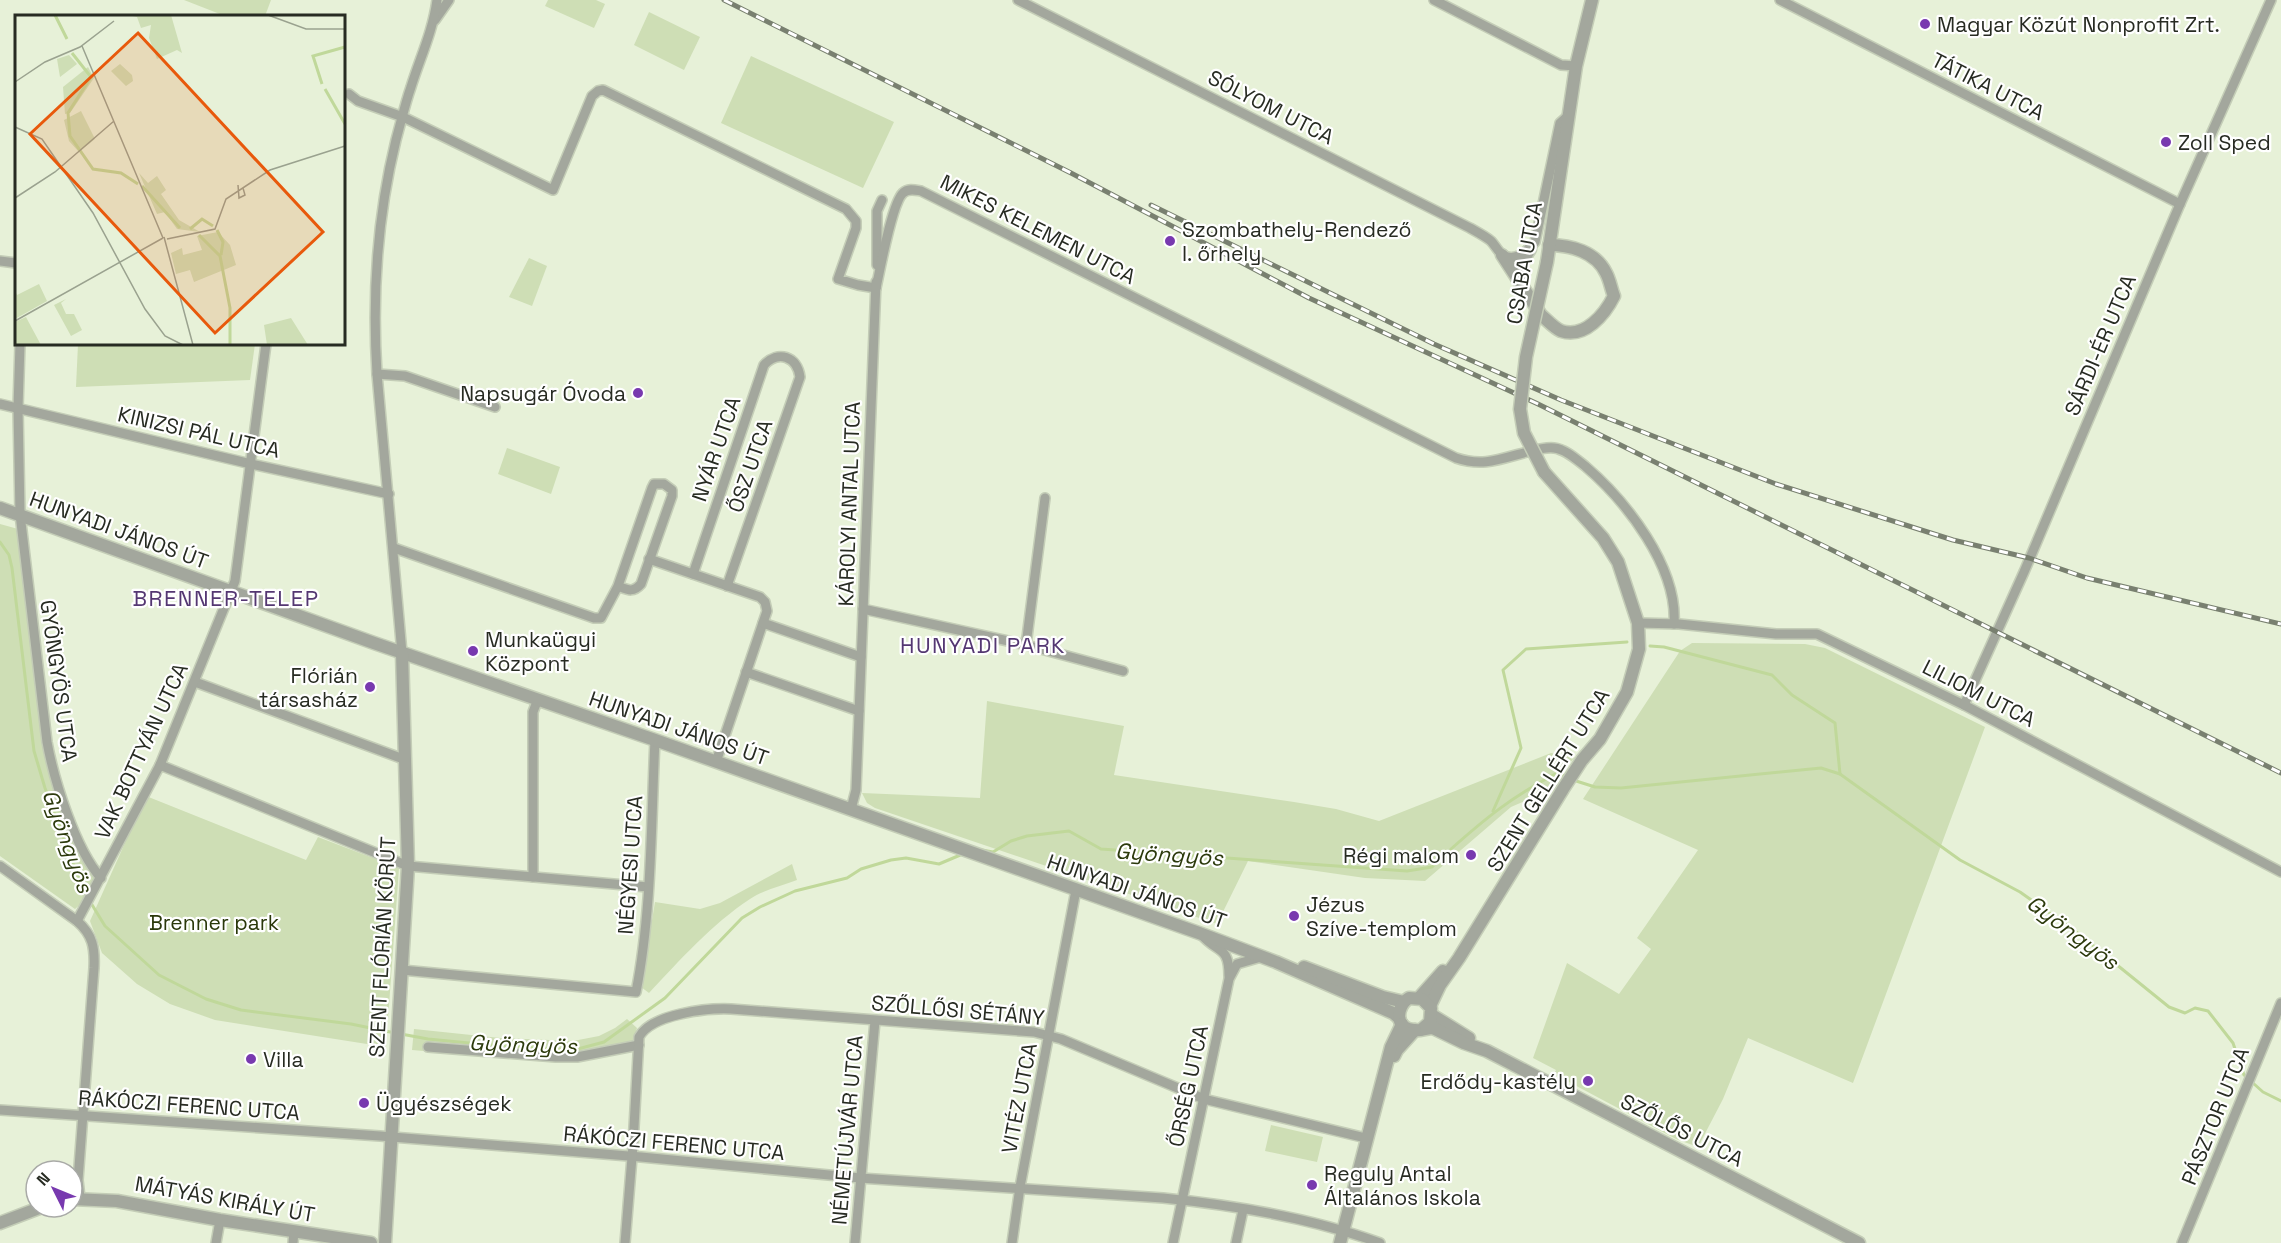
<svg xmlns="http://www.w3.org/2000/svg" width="2281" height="1243" font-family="'Space Grotesk',sans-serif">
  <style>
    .green { fill: #cedeb5 }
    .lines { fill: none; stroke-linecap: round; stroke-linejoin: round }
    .stream { stroke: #c0d89a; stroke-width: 3 }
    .minor-casing { stroke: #c4cdb7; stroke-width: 12 }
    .tertiary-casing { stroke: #c4cdb7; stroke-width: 15 }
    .minor { stroke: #a3a79d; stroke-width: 9 }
    .tertiary { stroke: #a3a79d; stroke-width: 12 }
    .rail-casing { stroke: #798070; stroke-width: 5 }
    .rail { stroke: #fff; stroke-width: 3; stroke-dasharray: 9; stroke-linecap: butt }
    .tertiary-bridge-casing { stroke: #c4cdb7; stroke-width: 15; stroke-linecap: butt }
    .tertiary-bridge { stroke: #a3a79d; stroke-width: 12 }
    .poi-dot { fill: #7839af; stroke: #fff; stroke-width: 2 }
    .labels { text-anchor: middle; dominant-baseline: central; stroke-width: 4.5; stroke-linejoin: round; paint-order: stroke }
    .poi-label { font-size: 21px; fill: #272b22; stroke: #fff; text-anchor: start }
    .street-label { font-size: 21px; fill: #272b22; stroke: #fff }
    .park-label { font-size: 21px; fill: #2a380a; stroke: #fff }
    .neighbourhood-label { font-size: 22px; letter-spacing: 1.5px; fill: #543772; stroke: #fff }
    .water-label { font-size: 22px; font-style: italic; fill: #2c3a0c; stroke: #fff }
    .inset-river { fill: none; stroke: #c0d89a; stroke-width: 3 }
    .inset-road { fill: none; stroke: #9aa28f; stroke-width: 1.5 }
    .view { fill: #e8590c; fill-opacity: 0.15; stroke: #e8590c; stroke-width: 3 }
    .inset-edge { fill: none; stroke: #272b22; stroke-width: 3 }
  </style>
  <rect width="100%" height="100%" fill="#e7f1d8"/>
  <!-- green -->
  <g class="green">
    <path d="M184 0H271L265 16H225Z"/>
    <path d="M548 0H596L605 4 594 28 545 6Z"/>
    <path d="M649 12 700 37 684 70 634 45Z"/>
    <path d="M751 56 894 122 863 188 721 123Z"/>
    <path d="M529 258 547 266 532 306 509 297Z"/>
    <path d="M78 344H255L250 380 76 387Z"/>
    <path d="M507 448 560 467 551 494 498 474Z"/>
    <path d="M0 524 18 529 44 721 63 799 97 872 90 896 75 909 0 856Z"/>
    <path d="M1692 643 1805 644 1825 648 1985 727 1853 1083 1748 1038 1723 1099 1698 1147 1676 1139 1554 1074 1556 1070 1533 1058 1567 963 1619 994 1651 949 1637 938 1698 850 1583 799 1680 651Z"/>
    <path d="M987 701 1124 726 1114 775 1294 802 1336 809 1379 821 1551 753 1575 757 1546 792 1511 807 1425 881 1365 878 1248 861 1217 924 875 808 867 803 862 793 980 798Z"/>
    <path d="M146 796 306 860 318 837 399 868 386 1047 215 1020 170 1004 137 984 102 953 90 921Z"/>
    <path d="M792 864 797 880C782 886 763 890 750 899 712 924 680 960 649 993L641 987 655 902 700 909 720 903Z"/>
    <path d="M627 1019 637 1028 630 1052 561 1063 412 1050 414 1029 500 1038 573 1041 599 1036 615 1028Z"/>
    <path d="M1271 1125 1323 1137 1317 1162 1265 1151Z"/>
  </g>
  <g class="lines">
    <!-- stream -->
    <g class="stream">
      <path d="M0 542 9 555 12 568 34 751 45 788 83 890 105 926 159 975 206 999 241 1010 351 1024 395 1033"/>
      <path d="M1650 646 1664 647 1772 675 1792 695 1835 723 1840 774"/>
      <path d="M1573 780 1595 787 1621 788 1821 768 1840 774 1960 860 2020 892 2075 931 2169 1007 2185 1013 2195 1008 2208 1011 2233 1043 2244 1075 2263 1092 2281 1101"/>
      <path d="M1493 811 1521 748 1503 670 1526 649 1627 642"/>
      <path d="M1451 849C1487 817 1513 796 1557 773L1567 777"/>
      <path d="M982 850 993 852 1011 841 1027 836 1069 831 1101 849 1407 871 1432 867 1439 860"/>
      <path d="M401 1034 428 1039 511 1047 574 1050 604 1042 665 998 742 918 760 907 795 891 847 878 861 869 891 860 906 858 939 864 965 853"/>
    </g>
    <defs>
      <g id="minor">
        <path d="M1018 0 1470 228C1477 232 1485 236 1491 241 1495 245 1498 252 1503 255 1515 263 1529 250 1535 242L1560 123 1569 115"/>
        <path d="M1434 0 1561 65 1576 66"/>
        <path d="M1780 0 2180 204"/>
        <path d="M435 20 449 0"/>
        <path d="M349 94 358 101 403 117 553 190 592 96 598 91 603 90 846 209 856 221V228L838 279 858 285 876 288"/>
        <path d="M0 261 16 263"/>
        <path d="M877 265V211L882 200"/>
        <path d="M876 288C880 270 892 203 903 193 908 188 915 190 921 191L1456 458C1483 467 1500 459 1527 452 1535 450 1545 447 1554 448 1565 449 1576 459 1585 466 1626 501 1678 567 1674 624"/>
        <path d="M20 344 18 408 20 514 47 742C54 780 75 849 101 878"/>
        <path d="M377 374 405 376 495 407"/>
        <path d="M0 404 251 464 389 494"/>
        <path d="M394 548 594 618H601L618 586 652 488 654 484H664L672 490V496L641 584C633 593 628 590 618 586"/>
        <path d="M649 559 760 597 765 602 767 611 716 762"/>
        <path d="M693 574 764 365C778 350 797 356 800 377L727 586"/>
        <path d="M863 609 1026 645 1123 671"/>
        <path d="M763 623 861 657"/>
        <path d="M1638 623 1679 624 1776 634H1817L1964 705 2281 872"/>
        <path d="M1026 645 1045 498"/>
        <path d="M402 653 377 374C372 295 377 217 396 140 401 122 405 104 411 87 420 58 433 31 437 0"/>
        <path d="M746 672 859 711"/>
        <path d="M195 682 406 760"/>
        <path d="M1964 705 2024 572 2180 204 2271 0"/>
        <path d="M160 765 408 866 648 887"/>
        <path d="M851 809 856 790 876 282"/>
        <path d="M0 866 77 921C93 935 95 948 94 968L78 1180 80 1198"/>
        <path d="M533 877V712L538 699"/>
        <path d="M77 921 160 765 235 581 266 344"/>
        <path d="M1201 934C1217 954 1229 944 1229 976"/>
        <path d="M402 970 636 992C652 912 651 822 655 740"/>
        <path d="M428 1047 556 1057H577L639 1045"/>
        <path d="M0 1110 380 1136 641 1157 860 1178 1163 1198C1232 1205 1315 1219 1380 1243"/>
        <path d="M216 1243 220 1220"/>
        <path d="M293 1243 294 1231"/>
        <path d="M625 1243 633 1145 639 1037C651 1014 707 1008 731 1009L1034 1032 1061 1039 1204 1099 1366 1138"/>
        <path d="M855 1243 875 1021"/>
        <path d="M1012 1243 1020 1187 1076 890"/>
        <path d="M1173 1243 1229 979 1237 964 1261 957"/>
        <path d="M1236 1243 1243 1210"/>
        <path d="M2182 1243 2281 1003"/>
      </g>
      <g id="tertiary">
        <path d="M1502 255 1541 315C1547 320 1554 328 1561 331 1585 339 1605 314 1614 296 1611 289 1610 280 1606 273 1596 252 1571 245 1549 245"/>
        <path d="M1547 262 1576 66 1592 0"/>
        <path d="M1521 283C1519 269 1522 261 1530 249"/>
        <path d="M0 508 374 643 655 740 1199 933 1276 962 1393 1013 1399 1018"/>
        <path d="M1304 967 1383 997 1404 1002"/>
        <path d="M1419 998 1443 971"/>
        <path d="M1430 1006 1440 985 1459 958 1563 789 1582 760 1600 739 1627 692 1639 649 1638 623 1618 562 1603 538 1544 472"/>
        <path d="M1432 1015 1469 1038"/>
        <path d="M1421 1030 1430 1022 1431 1008 1422 999 1409 998C1396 1006 1394 1029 1414 1030 1420 1031 1427 1028 1433 1028L1464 1043 1487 1051 1859 1243"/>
        <path d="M1394 1056 1397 1050 1415 1030"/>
        <path d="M72 1199 117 1201 220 1220 371 1243"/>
        <path d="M0 1223 42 1207"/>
        <path d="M385 1243 408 866 402 653"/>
        <path d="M1340 1243 1391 1047 1402 1024"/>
      </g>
    </defs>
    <!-- minor casing -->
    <use href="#minor" class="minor-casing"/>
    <!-- tertiary casing -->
    <use href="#tertiary" class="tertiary-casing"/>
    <!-- minor -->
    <use href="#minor" class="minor"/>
    <!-- tertiary -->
    <use href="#tertiary" class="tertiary"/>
    <defs>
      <g id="rail">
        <path d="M724 0 1071 173 1309 298 1538 404 2281 773"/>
        <path d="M1151 205 1434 344 1561 400 1776 484 1953 540 2029 558 2087 578 2281 624"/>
      </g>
    </defs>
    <!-- rail casing -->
    <use href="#rail" class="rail-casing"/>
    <!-- rail -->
    <use href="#rail" class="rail"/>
    <defs>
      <path id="tertiary-bridge" d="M1544 472 1524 433 1520 409 1526 357 1547 262"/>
    </defs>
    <!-- tertiary-bridge casing -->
    <use href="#tertiary-bridge" class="tertiary-bridge-casing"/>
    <!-- tertiary-bridge -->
    <use href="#tertiary-bridge" class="tertiary-bridge"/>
  </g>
  <!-- markers -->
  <g class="poi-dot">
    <circle cx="1925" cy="24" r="6"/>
    <circle cx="2166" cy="142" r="6"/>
    <circle cx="1170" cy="241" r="6"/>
    <circle cx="638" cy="393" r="6"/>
    <circle cx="473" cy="651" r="6"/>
    <circle cx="370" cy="687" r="6"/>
    <circle cx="1471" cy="855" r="6"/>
    <circle cx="1294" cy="916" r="6"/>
    <circle cx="251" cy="1059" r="6"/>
    <circle cx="1588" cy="1081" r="6"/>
    <circle cx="364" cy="1103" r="6"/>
    <circle cx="1312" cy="1185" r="6"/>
  </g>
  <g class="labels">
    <!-- poi labels -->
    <g class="poi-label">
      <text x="1937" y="24">Magyar Közút Nonprofit Zrt.</text>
      <text x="2178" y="142">Zoll Sped</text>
      <text x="1182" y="229">Szombathely-Rendező<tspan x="1182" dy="24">I. őrhely</tspan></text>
      <text x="626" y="393" text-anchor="end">Napsugár Óvoda</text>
      <text x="485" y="639">Munkaügyi<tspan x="485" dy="24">Központ</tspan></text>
      <text x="358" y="675" text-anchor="end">Flórián<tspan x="358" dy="24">társasház</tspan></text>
      <text x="1459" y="855" text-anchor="end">Régi malom</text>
      <text x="1306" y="904">Jézus<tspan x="1306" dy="24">Szíve-templom</tspan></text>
      <text x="263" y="1059">Villa</text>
      <text x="1576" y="1081" text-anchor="end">Erdődy-kastély</text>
      <text x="376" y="1103">Ügyészségek</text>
      <text x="1324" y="1173">Reguly Antal<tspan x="1324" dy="24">Általános Iskola</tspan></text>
    </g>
    <!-- street labels -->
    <g class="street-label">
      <text transform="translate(1988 86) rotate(27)">TÁTIKA UTCA</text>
      <text transform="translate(1271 107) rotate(27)">SÓLYOM UTCA</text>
      <text transform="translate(1038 229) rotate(27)">MIKES KELEMEN UTCA</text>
      <text transform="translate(1524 263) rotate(-80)">CSABA UTCA</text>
      <text transform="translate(2100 345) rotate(-67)">SÁRDI-ÉR UTCA</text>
      <text transform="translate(199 432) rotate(13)">KINIZSI PÁL UTCA</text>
      <text transform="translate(716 449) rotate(-71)">NYÁR UTCA</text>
      <text transform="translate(750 466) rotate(-71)">ŐSZ UTCA</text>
      <text transform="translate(849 504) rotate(-88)">KÁROLYI ANTAL UTCA</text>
      <text transform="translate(119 530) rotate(20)">HUNYADI JÁNOS ÚT</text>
      <text transform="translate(59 681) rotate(82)">GYÖNGYÖS UTCA</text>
      <text transform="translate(1979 693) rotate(27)">LILIOM UTCA</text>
      <text transform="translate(679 728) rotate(19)">HUNYADI JÁNOS ÚT</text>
      <text transform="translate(141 751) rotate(-65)">VAK BOTTYÁN UTCA</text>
      <text transform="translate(1548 780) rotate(-58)">SZENT GELLÉRT UTCA</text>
      <text transform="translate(630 865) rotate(-86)">NÉGYESI UTCA</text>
      <text transform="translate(1137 891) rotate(19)">HUNYADI JÁNOS ÚT</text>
      <text transform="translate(382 947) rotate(-87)">SZENT FLÓRIÁN KÖRÚT</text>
      <text transform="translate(958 1010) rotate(5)">SZŐLLŐSI SÉTÁNY</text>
      <text transform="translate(1188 1086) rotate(-78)">ŐRSÉG UTCA</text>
      <text transform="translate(1019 1098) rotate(-79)">VITÉZ UTCA</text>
      <text transform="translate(189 1105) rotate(4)">RÁKÓCZI FERENC UTCA</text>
      <text transform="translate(2215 1116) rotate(-68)">PÁSZTOR UTCA</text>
      <text transform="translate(847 1130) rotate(-85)">NÉMETÚJVÁR UTCA</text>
      <text transform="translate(1682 1130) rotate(27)">SZŐLŐS UTCA</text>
      <text transform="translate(674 1143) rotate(5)">RÁKÓCZI FERENC UTCA</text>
      <text transform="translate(225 1199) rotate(10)">MÁTYÁS KIRÁLY ÚT</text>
    </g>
    <!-- park labels -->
    <g class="park-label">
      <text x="214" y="922">Brenner park</text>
    </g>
    <!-- neighbourhood labels -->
    <g class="neighbourhood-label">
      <text x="226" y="598">BRENNER-TELEP</text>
      <text x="983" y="645">HUNYADI PARK</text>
    </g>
    <!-- water labels -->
    <g class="water-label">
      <text transform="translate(68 841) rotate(70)">Gyöngyös</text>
      <text transform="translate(1169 854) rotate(4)">Gyöngyös</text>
      <text transform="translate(2073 932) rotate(37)">Gyöngyös</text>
      <text transform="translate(523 1044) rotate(2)">Gyöngyös</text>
    </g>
  </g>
  <!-- overview -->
  <g transform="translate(15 15)">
    <rect width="330" height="330" fill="#e7f1d8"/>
    <path d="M113 0H156L167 38 162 35 142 44 134 23 136 10 126 13 122 2ZM54 40 62 49 45 62 42 44ZM105 49 117 60 118 66 111 71 96 56ZM73 52 79 63 55 98 50 99 48 72ZM66 96 80 124 64 137 54 126 49 105ZM124 158 133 168 142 161 151 175 146 179 164 205 185 217 162 214 150 197 142 199ZM203 217 215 230 221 250 179 267 175 255 161 259 156 238 167 233 168 240 187 235 182 221ZM24 269 32 286 0 304V276L2 280ZM51 284 46 288 51 299H59L67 315 56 321 39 290ZM11 302 12 304 26 330H0V307ZM276 303 293 330H252L249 310Z" fill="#cedeb5"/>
    <path class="inset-river" d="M40 0 52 24M57 38 76 62 53 98 55 121 78 154 106 158 123 169M307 69 298 41 330 32M310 74 330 109M127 171 165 213M175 214 187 204 198 211M202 215 208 227 206 240M184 220 205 241 215 293V330"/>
    <path class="inset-road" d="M253 0 291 14H330M67 31 148 223M0 67 30 47 65 32 99 6M0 112 27 124 78 198 130 294 150 321 168 330M223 170 224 183 230 180 228 173M0 183 40 157 99 106M149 222 178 330M152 224 200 214 211 184 255 155 330 131M0 306 148 223"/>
    <path class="view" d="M123 18 308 217 200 318 15 119Z"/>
    <rect width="330" height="330" class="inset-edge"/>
  </g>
  <!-- north arrow -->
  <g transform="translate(54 1189) rotate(313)"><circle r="28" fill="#ffffff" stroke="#a9aaa7" stroke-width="1.5"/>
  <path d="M0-4.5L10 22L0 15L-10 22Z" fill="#7839af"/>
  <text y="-9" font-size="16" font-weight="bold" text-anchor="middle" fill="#272b22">N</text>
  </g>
</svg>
